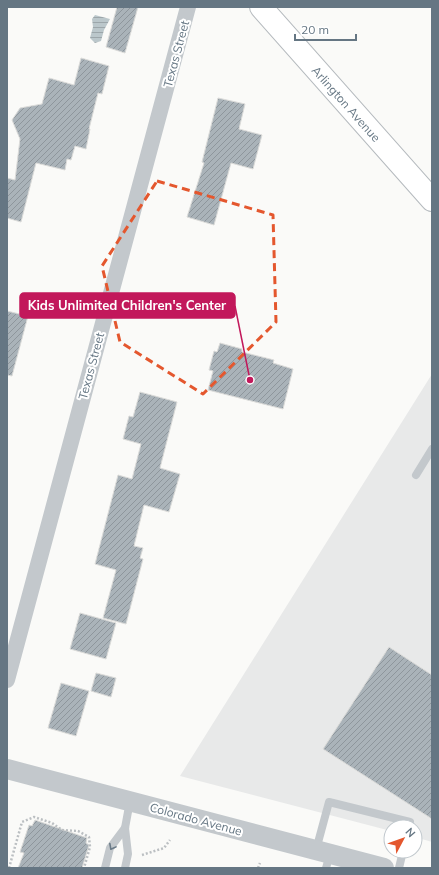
<svg xmlns="http://www.w3.org/2000/svg" width="439" height="875" font-family="Mulish,sans-serif">
  <style>
    .built { fill: #e8e9e9 }
    .water { fill: url(#water-rules) }
    .building { fill: url(#building-hatch); stroke: #dcdcda }
    .lines { fill: none; stroke-linecap: round; stroke-linejoin: round }
    .primary-casing { stroke: #b5babe; stroke-width: 24 }
    .path { stroke: #bbbfc2; stroke-width: 2.5; stroke-dasharray: 2 2; stroke-linecap: butt }
    .service { stroke: #c3c8cc; stroke-width: 8 }
    .minor { stroke: #c3c8cc; stroke-width: 16 }
    .tertiary { stroke: #c3c8cc; stroke-width: 20 }
    .primary { stroke: #fff; stroke-width: 22 }
    .oneway { stroke: #6a7a87 }
    .marked { fill: none; stroke: #e4572e; stroke-width: 3; stroke-dasharray: 8 5; stroke-linejoin: round }
    .labels { text-anchor: middle; dominant-baseline: central; stroke-width: 4; stroke-linejoin: round; paint-order: stroke }
    .street-label { font-size: 12px; fill: #657683; stroke: #fff }
    .leader { fill: none; stroke: #c2185b; stroke-width: 1.5 }
    .callout-dot { fill: #c2185b; stroke: #fff; stroke-width: 1.5 }
    .callout { fill: #c2185b; stroke: #c2185b; stroke-width: 1.5 }
    .callout-label { font-size: 13px; text-anchor: middle; font-weight: bold; fill: #fff }
  </style>
  <defs>
    <pattern id="water-rules" width="6" height="5" patternUnits="userSpaceOnUse"><rect width="6" height="5" fill="#bbc7cb"/><path d="M0 2.5h6" fill="none" stroke="#9ca6aa"/></pattern>
    <pattern id="building-hatch" width="6" height="6" patternUnits="userSpaceOnUse"><rect width="6" height="6" fill="#aab3b9"/><path d="M-1 1l2-2M0 6l6-6M5 7l2-2" fill="none" stroke="#8e969c"/></pattern>
  </defs>
  <rect width="100%" height="100%" fill="#fafaf8"/>
  <!-- built -->
  <path class="built" d="M432 374V842L415 837V827H391V831L180 776Z"/>
  <!-- water -->
  <path class="water" d="M95 15 110 19 104 30 101 41 95 43 90 38 93 27 92 19Z"/>
  <!-- building -->
  <g class="building">
    <path d="M117 7H138L125 53 106 47Z"/>
    <path d="M81 58 109 66 102 94 98 93 89 129H90L86 149 75 146 71 160 67 159 65 170 36 163 21 222 7 218V178L15 180 20 139 12 120 20 108 42 104 49 78 74 85Z"/>
    <path d="M218 98 245 104 239 129 262 135 253 169 231 163 214 225 187 217 204 163 202 162Z"/>
    <path d="M7 311 28 316 12 376 7 375Z"/>
    <path d="M220 343 242 349V352L274 360 273 363 293 369 283 409 208 390 213 371 209 370 214 351 217 352Z"/>
    <path d="M140 392 177 402 160 468 180 474 169 512 144 505 134 546 143 548 140 558 143 559 126 624 103 618 116 570 95 564 118 475 132 479 141 444 123 439 129 416 133 417Z"/>
    <path d="M80 613 116 623 106 659 70 649Z"/>
    <path d="M389 647 432 675V819L323 749Z"/>
    <path d="M96 673 116 678 111 697 91 691Z"/>
    <path d="M61 683 89 691 76 736 48 728Z"/>
    <path d="M35 820 87 838 86 843 89 845 82 868H18L24 853 20 852 29 825 32 826Z"/>
  </g>
  <g class="lines">
    <defs>
      <g id="primary">
        <path id="s1" d="M261 7 432 200"/>
      </g>
    </defs>
    <!-- primary casing -->
    <use href="#primary" class="primary-casing"/>
    <!-- path -->
    <g class="path">
      <path d="M142 855 164 848 170 840"/>
      <path d="M9 868 22 822 34 817 52 823 62 830 78 831 89 837 90 847 84 868"/>
      <path d="M258 868 260 863"/>
    </g>
    <!-- service -->
    <g class="service">
      <path d="M416 475 432 449"/>
      <path d="M316 850 329 802 410 822 409 827"/>
      <path d="M105 868 110 848 125 828"/>
      <path d="M125 868 128 854 125 828 130 801"/>
      <path d="M326 868 330 854"/>
      <path d="M399 868 403 851"/>
    </g>
    <!-- minor -->
    <path class="minor" d="M7 680 188 7"/>
    <!-- tertiary -->
    <path class="tertiary" d="M7 769 384 868"/>
    <!-- primary -->
    <use href="#primary" class="primary"/>
  </g>
  <!-- one-way arrows -->
  <defs><path id="oneway-chevron" d="M-2-3.5L2.5 0L-2 3.5" fill="none" stroke-width="1.6" stroke-linecap="round" stroke-linejoin="round"/></defs>
  <use class="oneway" href="#oneway-chevron" transform="translate(112 847) rotate(118)"/>
  <!-- marked area -->
  <path class="marked" d="M157 181 273 215 276 322 203 394 120 342 102 266Z"/>
  <g class="labels">
    <!-- street labels -->
    <g class="street-label">
      <text transform="translate(176 54) rotate(-75)">Texas Street</text>
      <text stroke="none"><textPath href="#s1" startOffset="129">Arlington Avenue</textPath></text>
      <text transform="translate(91 366) rotate(-75)">Texas Street</text>
      <text transform="translate(196 819) rotate(15)">Colorado Avenue</text>
    </g>
  </g>
  <!-- callouts -->
  <path class="leader" d="M250 380L235 306"/>
  <circle class="callout-dot" cx="250" cy="380" r="4"/>
  <rect class="callout" x="20" y="293" width="215" height="25" rx="4"/>
  <g class="callout-label">
    <text x="127" y="310">Kids Unlimited Children's Center</text>
  </g>
  <!-- border -->
  <rect width="439" height="875" fill="none" stroke="#657683" stroke-width="16"/>
  <!-- north arrow -->
  <g transform="translate(403 839) rotate(49)"><circle r="19" fill="#ffffff" stroke="#c1c8cd"/>
  <path d="M0-3L7 15L0 10L-7 15Z" fill="#e4572e"/>
  <text y="-6" font-size="11" font-weight="bold" text-anchor="middle" fill="#657683">N</text>
  </g>
  <!-- scale -->
  <path d="M295 34v6h61v-6" fill="none" stroke="#657683" stroke-width="2"/>
  <text x="301" y="34" font-size="12" fill="#657683" stroke="#ffffff" stroke-width="3" paint-order="stroke">20 m</text>
</svg>
